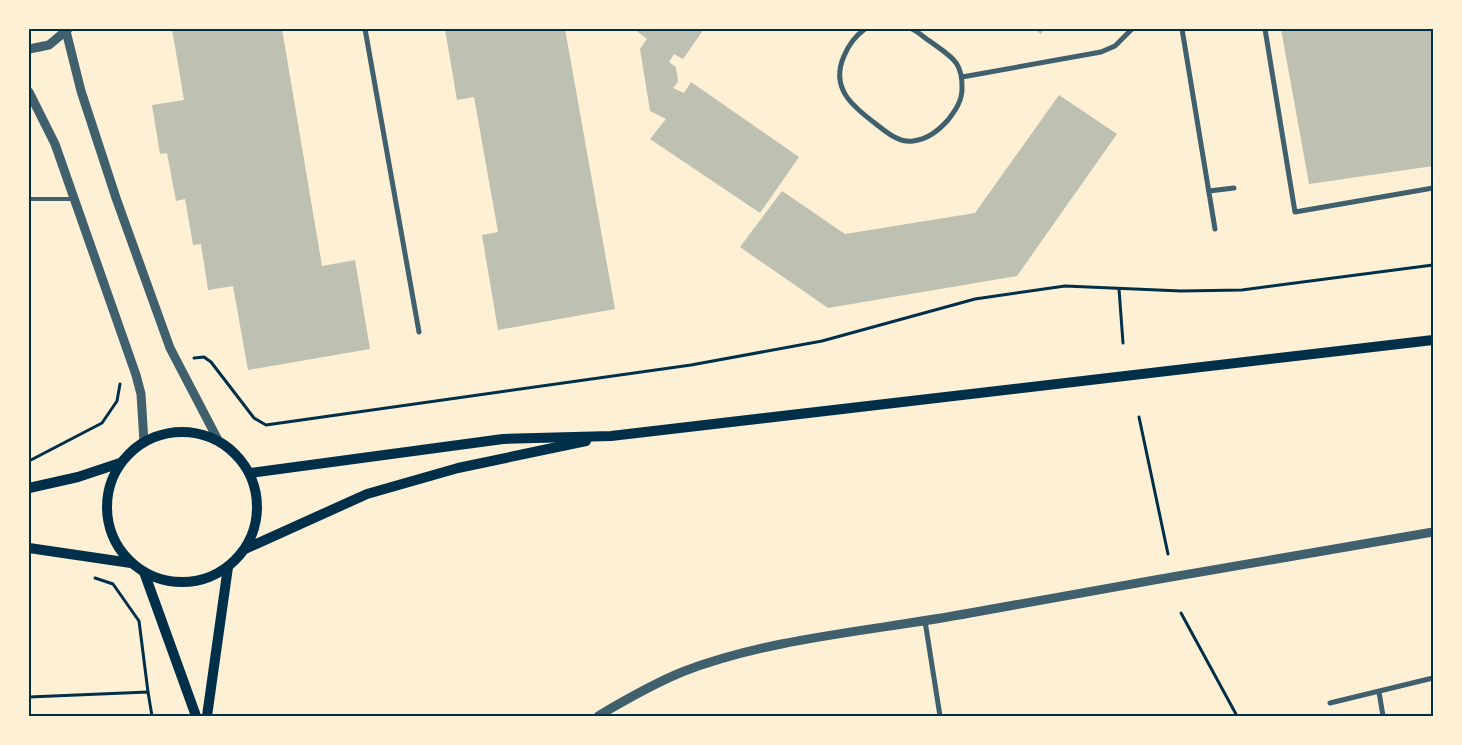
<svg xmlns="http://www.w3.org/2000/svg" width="1462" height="745" font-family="'Fira Sans Condensed',sans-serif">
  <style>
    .building { fill: #bec0b2 }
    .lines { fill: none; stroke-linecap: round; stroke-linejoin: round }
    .path { stroke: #003049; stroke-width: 3 }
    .service { stroke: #3f606c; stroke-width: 4 }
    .minor { stroke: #3f606c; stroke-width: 5 }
    .tertiary { stroke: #3f606c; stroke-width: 9 }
    .secondary { stroke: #003049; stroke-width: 10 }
    .neatline { fill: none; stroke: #003049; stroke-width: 2 }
  </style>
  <rect width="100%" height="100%" fill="#fdf0d5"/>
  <!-- building -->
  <g class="building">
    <path d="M172 29H282L322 266 355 260 370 349 248 370 233 286 208 290 201 244 193 245 185 199 176 201 167 153 160 154 152 105 184 100Z"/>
    <path d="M445 29H565L615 309 498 330 482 235 498 232 474 97 457 100Z"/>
    <path d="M634 29H704L683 59 674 54 669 62 676 67 678 82 673 88 684 93 691 82 799 157 760 213 650 139 666 119 650 111 640 49 647 39Z"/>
    <path d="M1034 29H1044L1041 34Z"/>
    <path d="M1281 29H1433V166L1309 184Z"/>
    <path d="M1059 95 1117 134 1017 276 828 308 740 247 782 191 845 234 975 213Z"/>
  </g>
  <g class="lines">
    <!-- path -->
    <g class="path">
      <path d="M1119 289 1123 343"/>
      <path d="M194 358 204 357 211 362 254 418 266 425 691 365 822 341 975 299 1065 286 1181 291 1242 290 1433 265"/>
      <path d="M1139 417 1168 554"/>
      <path d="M29 461 102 423 117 401 120 384"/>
      <path d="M95 578 113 584 139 621 148 692"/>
      <path d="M1181 613 1237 716"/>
      <path d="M29 697 148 692 152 716"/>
    </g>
    <!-- service -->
    <path class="service" d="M29 199H74"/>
    <!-- minor -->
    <g class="minor">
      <path d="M365 29 419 332"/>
      <path d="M865 29C855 36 849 44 844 56 830 88 852 106 876 124 886 132 899 143 913 141 928 139 938 131 948 120 955 111 962 101 962 89 963 61 951 57 931 42 924 38 919 32 912 29"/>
      <path d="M1182 29 1215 229"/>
      <path d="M1265 29 1295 212 1433 188"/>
      <path d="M962 77 1101 52 1115 46 1132 29"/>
      <path d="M1209 191 1234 188"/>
      <path d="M925 621 940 716"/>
      <path d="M1379 692 1383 716"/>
      <path d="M1330 703 1433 678"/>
    </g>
    <!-- tertiary -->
    <g class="tertiary">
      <path d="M66 31 81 91 116 198 170 348 218 440"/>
      <path d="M29 49 49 45 68 29"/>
      <path d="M29 92 55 144 136 375 141 394 144 442"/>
      <path d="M598 716C625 700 653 684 682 672 773 637 874 631 970 613 1124 585 1279 558 1433 532"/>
    </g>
    <!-- secondary -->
    <g class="secondary">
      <circle cx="182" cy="507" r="75"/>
      <path d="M250 473 503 439 611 436 1433 340"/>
      <path d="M29 488 78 477 120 463"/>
      <path d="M29 548 131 563"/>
      <path d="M245 549 367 494 458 468 586 441"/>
      <path d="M144 572 196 716"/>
      <path d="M207 716 228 567"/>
    </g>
  </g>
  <!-- border -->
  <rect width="1462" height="745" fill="none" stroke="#fdf0d5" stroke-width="60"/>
  <rect x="30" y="30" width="1402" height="685" class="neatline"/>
</svg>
